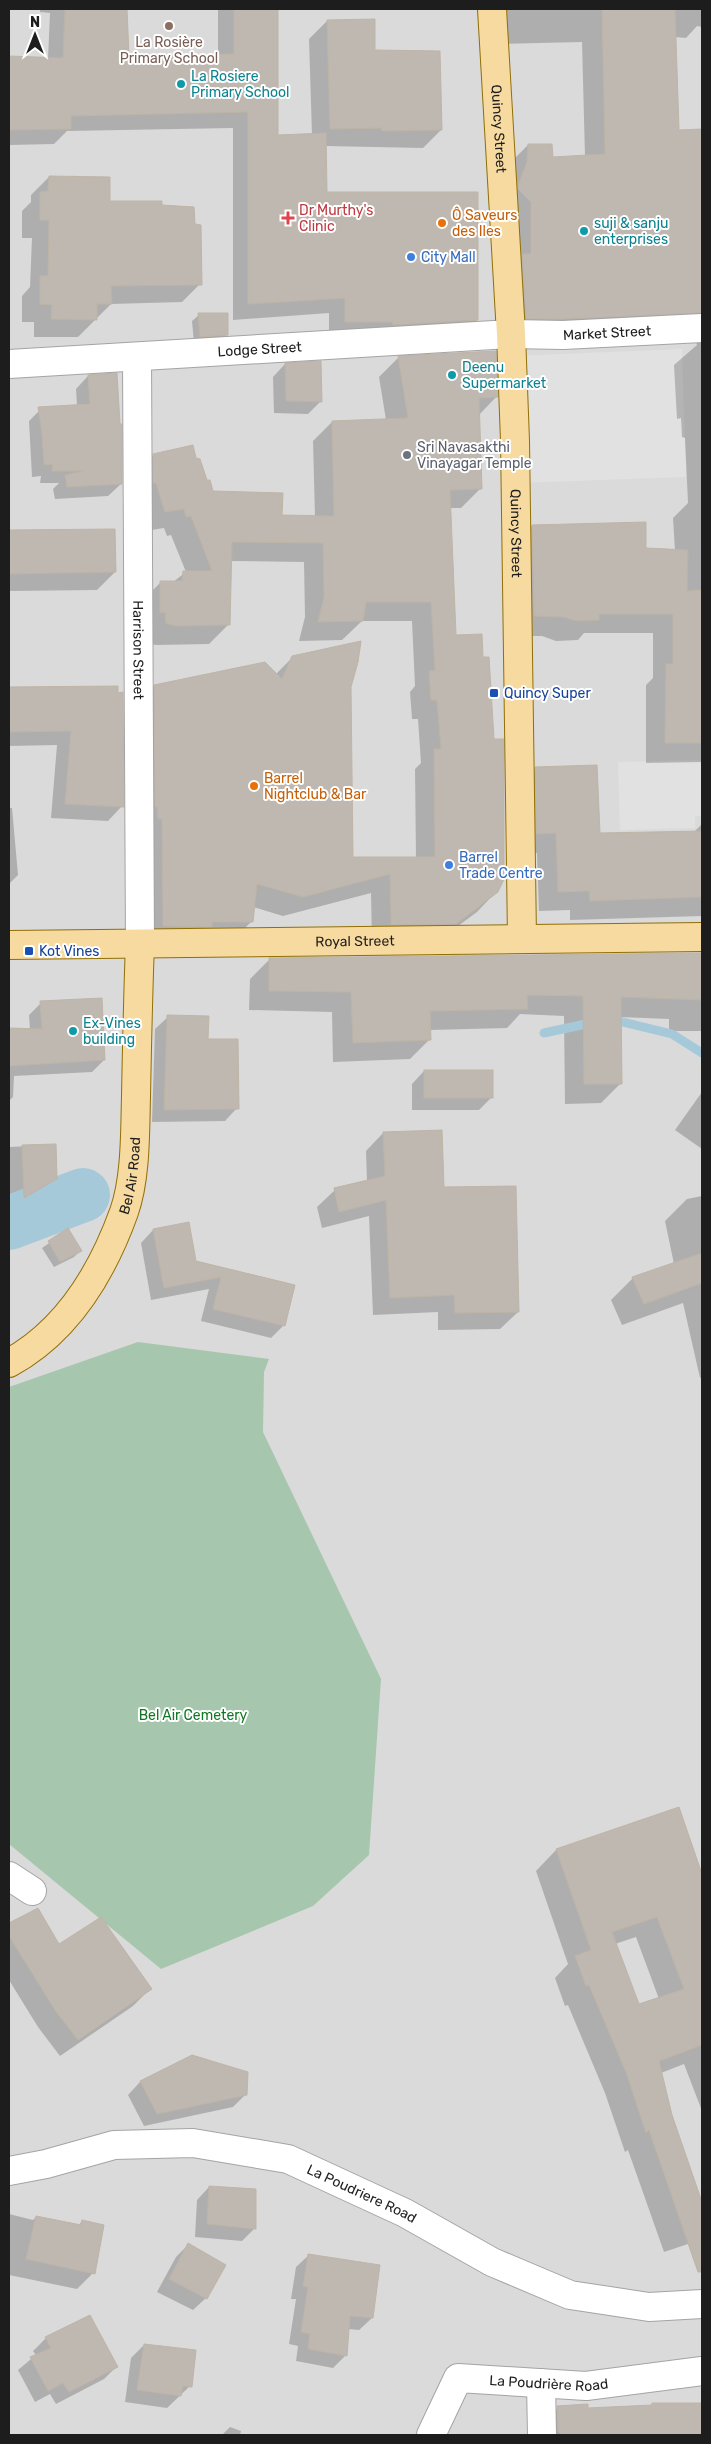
<svg xmlns="http://www.w3.org/2000/svg" width="711" height="2444" font-family="Rubik,sans-serif">
  <style>
    .residential { fill: #dbdada }
    .cemetery { fill: #a6c6ae }
    .parking { fill: #e1e1e1 }
    .shadow { fill: #0003; fill-rule: evenodd }
    .lines { fill: none; stroke-linecap: round; stroke-linejoin: round }
    .stream { stroke: #a6c9da; stroke-width: 9 }
    .river { stroke: #a6c9da; stroke-width: 54 }
    .building { fill: #beb8b0; stroke: #bfb4a7; fill-rule: evenodd }
    .minor-casing { stroke: #a4a4a4; stroke-width: 30 }
    .major-casing { stroke: #906f07; stroke-width: 30 }
    .minor { stroke: #fff; stroke-width: 28 }
    .major { stroke: #f7da9f; stroke-width: 28 }
    .education-dot { fill: #8d6e63; stroke: #fff; stroke-width: 2 }
    .culture-dot { fill: #0f9aa8; stroke: #fff; stroke-width: 2 }
    .health-dot { fill: #e0444e; stroke: #fff; stroke-width: 2 }
    .food-dot { fill: #e8710a; stroke: #fff; stroke-width: 2 }
    .shop-dot { fill: #3f7fe0; stroke: #fff; stroke-width: 2 }
    .worship-dot { fill: #6b7280; stroke: #fff; stroke-width: 2 }
    .transit-dot { fill: #1a4fb4; stroke: #fff; stroke-width: 2 }
    .labels { text-anchor: middle; dominant-baseline: central; stroke-width: 4; stroke-linejoin: round; paint-order: stroke }
    .education-label { font-size: 14px; fill: #785e54; stroke: #fff }
    .culture-label { font-size: 14px; fill: #0d838f; stroke: #fff; text-anchor: start }
    .street-label { font-size: 14px; fill: #1d1d1d; stroke: #fff }
    .health-label { font-size: 14px; fill: #be3a42; stroke: #fff; text-anchor: start }
    .food-label { font-size: 14px; fill: #c56008; stroke: #fff; text-anchor: start }
    .shop-label { font-size: 14px; fill: #366cbe; stroke: #fff; text-anchor: start }
    .worship-label { font-size: 14px; fill: #5b616d; stroke: #fff; text-anchor: start }
    .transit-label { font-size: 14px; fill: #164399; stroke: #fff; text-anchor: start }
    .park-label { font-size: 14px; fill: #107622; stroke: #fff }
  </style>
  <rect width="100%" height="100%" fill="#eeebe4"/>
  <!-- residential -->
  <rect class="residential" x="9" y="9" width="693" height="2426"/>
  <!-- cemetery -->
  <path class="cemetery" d="M138 1342 269 1359 264 1372 263 1432 381 1679 369 1855 313 1906 161 1969 9 1844V1387Z"/>
  <!-- parking -->
  <g class="parking">
    <path d="M682 349 686 477 518 483 514 356Z"/>
    <path d="M702 760V816H695V828L620 830 618 762Z"/>
  </g>
  <!-- shadow -->
  <g class="shadow">
    <path d="M40 9H125L127 57 218 56V9H277L276 136 312 135 309 39 327 21 374 51 441 130 423 148 325 146 326 193 477 320 461 336 329 337V313L233 320V128L67 131 54 144 9 145V57L48 59 50 13 40 12Z"/>
    <path d="M495 9H702V27L697 26 686 38 675 37 678 131H702V762L646 763V685L653 678V633H584L578 640 556 641 542 636H514L512 546 532 526 645 549 675 551 673 518 688 503 685 438 682 437 681 418 677 419 674 365 697 345 695 339 507 338 508 165 528 145 552 158 585 157 582 42 495 44Z"/>
    <path d="M49 177 109 202 161 206 200 284 182 302 111 304 78 337H34V322H22V296L30 287 32 238H22V211L31 202V195Z"/>
    <path d="M199 315 226 335 220 341 194 343 192 321Z"/>
    <path d="M398 358 496 397 479 415 481 488 461 508H450L455 636 497 891 477 912 435 943 372 944 371 893 283 916 253 907 251 922 232 941 143 945 135 706 155 686 276 674 293 657 350 687 352 859H416L415 769 421 763 418 719H412L410 692 415 686 412 621H362L342 640 299 641 305 617 304 562 230 561 229 624 209 644 156 645 146 643 141 602 161 582H173L186 572 171 535 167 536 164 528 145 531 134 475 154 455 195 459 212 492 281 516 315 517 313 441 332 422 386 420 379 377Z"/>
    <path d="M285 364 321 401 308 414 274 413 273 377Z"/>
    <path d="M88 376 121 484 108 496 55 499 53 489 59 483H40L41 476 32 477 29 421 42 408 77 406 76 389Z"/>
    <path d="M114 530 115 572 97 590 9 591V532Z"/>
    <path d="M117 687 122 806 108 821 51 818 57 745 9 746V688Z"/>
    <path d="M536 768 598 834 694 832 702 824V916L570 920V910L539 911 537 853H517L516 788Z"/>
    <path d="M9 808H12L18 875 9 884Z"/>
    <path d="M702 954V1031H669V1019L620 1017 621 1083 601 1103 565 1104 564 1016 520 1014 507 1028 430 1030V1039L410 1059 333 1062 332 1012 249 1010 250 979 270 959Z"/>
    <path d="M41 1003 104 1060 92 1072 14 1076 13 1097 9 1101V1029L30 1030 29 1015Z"/>
    <path d="M168 1017 207 1041 237 1108 225 1121 152 1122 155 1029Z"/>
    <path d="M424 1071 492 1097 479 1110H412V1084Z"/>
    <path d="M702 1092V1149L675 1130Z"/>
    <path d="M383 1133 443 1188 518 1312 500 1329 438 1330V1312L373 1315 369 1216 322 1228 317 1207 335 1190 367 1181 366 1151Z"/>
    <path d="M54 1145 56 1178 43 1191 9 1211V1147Z"/>
    <path d="M702 1196V1377L700 1378 683 1303 622 1325 611 1300 633 1278 674 1264 665 1221 687 1199Z"/>
    <path d="M188 1224 195 1262 294 1286 284 1325 271 1338 201 1321 209 1289 151 1300 141 1243 153 1230Z"/>
    <path d="M68 1230 80 1251 74 1257 54 1267 42 1248Z"/>
    <path d="M679 1809 702 1878V2111L684 2064 661 2073 671 2115 702 2205V2229L688 2244 664 2252 628 2150 625 2152 605 2093 568 2005 565 2006 555 1978 568 1964 536 1871 556 1850ZM636 1937 659 1999 639 2006 615 1944Z"/>
    <path d="M37 1910 58 1946 150 1989 133 2006 60 2056 38 2027 9 1980V1924Z"/>
    <path d="M192 2056 246 2094 233 2107 144 2126 128 2095 140 2082Z"/>
    <path d="M209 2187 255 2228 242 2241 195 2237 197 2200Z"/>
    <path d="M9 2214 33 2220 36 2217 78 2226 82 2221 93 2273 77 2289 9 2275Z"/>
    <path d="M188 2245 206 2298 193 2310 157 2292 176 2257Z"/>
    <path d="M309 2255 372 2318 359 2330 348 2329 346 2355 333 2368 296 2361 298 2346 289 2344 296 2299H291L296 2267Z"/>
    <path d="M46 2338 116 2367 104 2379 56 2404 50 2394 35 2402 18 2370 36 2355 33 2351Z"/>
    <path d="M144 2345 194 2351 190 2386 167 2408 125 2402 131 2358Z"/>
    <path d="M652 2404H702V2435H542L541 2424 558 2408 587 2410 650 2407Z"/>
    <path d="M230 2427 241 2431 240 2435H222Z"/>
  </g>
  <g class="lines">
    <!-- stream -->
    <g class="stream">
      <path d="M610 1019 672 1034 702 1053"/>
      <path d="M544 1033 595 1022"/>
    </g>
    <!-- river -->
    <path class="river" d="M9 1223 83 1195"/>
  </g>
  <!-- building -->
  <g class="building">
    <path d="M65 9H127L129 56 234 54V9H278V135L326 133 327 192H478V320L393 325 392 322H345V298L248 304V112L71 116V129L9 130V56L63 58Z"/>
    <path d="M602 9H675L679 130 702 129V313L563 319H526L522 254H531V202L518 189V185L527 162 528 144H552L553 157 605 154Z"/>
    <path d="M375 19V50L440 51 442 130 382 131V128L330 129 327 20Z"/>
    <path d="M49 176 110 177V201H162V205L194 207 195 224 201 225 202 285 111 286 112 304H97V320L51 319 52 305 40 304V276H48L49 220H40V192L48 191Z"/>
    <path d="M198 313H228V335L200 337Z"/>
    <path d="M496 351 498 397 479 398 482 489 450 490 456 635 482 634 483 657H489L494 739H504V879L498 892 456 924 391 925 390 874 303 897 257 884 253 922H212V927L163 926 162 819H158L157 807H155L154 685 265 662 282 679 292 656 361 641 358 662 351 687 353 857H435L434 749H441L437 700H431L429 671H435L431 602H366L363 621 318 622 324 597 323 543 232 542 230 625 176 626 166 623 165 612 160 613V581H182L183 571H212L191 516 186 517 184 509 165 512 156 483H153V454L193 445 196 458 200 459 207 480H210L213 491 283 493 282 515 334 516 332 421 408 418 398 356Z"/>
    <path d="M321 361 322 402 286 401 285 363Z"/>
    <path d="M117 373 120 424H122V484L67 487 65 475 84 471H52L53 464 44 465 42 434 38 407 90 404 88 375Z"/>
    <path d="M646 522V548L688 550 687 591 702 590V743H665L666 664H673V614H599V620L577 621 563 617 534 616 532 525Z"/>
    <path d="M115 529 116 572 9 574V530Z"/>
    <path d="M118 686V693L123 692 124 807 65 804 71 731 9 732V687Z"/>
    <path d="M597 765 600 833 702 831V897L590 901 589 891 558 892 556 833 536 834 535 767Z"/>
    <path d="M702 953V1000L621 997 622 1084H584L583 996 527 995 528 1009 430 1011 431 1040 353 1043 351 992 269 991V958Z"/>
    <path d="M102 998 105 1060 9 1066V1028L42 1029 40 1001Z"/>
    <path d="M167 1015 209 1016 208 1039H238L239 1109 164 1110Z"/>
    <rect x="424" y="1070" width="69" height="28"/>
    <path d="M442 1130 444 1187 516 1186 519 1312 455 1313 454 1295 390 1298 386 1200 339 1212 334 1188 385 1176 383 1132Z"/>
    <path d="M56 1144 57 1179 24 1198 22 1145Z"/>
    <path d="M189 1222 196 1261 295 1285 285 1326 213 1309 221 1277 164 1288 153 1229Z"/>
    <path d="M68 1228 82 1251 60 1262 48 1241Z"/>
    <path d="M702 1253V1283L644 1304 632 1277Z"/>
    <path d="M679 1807 702 1874V2045L659 2061 672 2115 702 2202V2272H698L649 2130 646 2133 626 2072 589 1985 586 1986 575 1956 591 1950 556 1849ZM657 1917 684 1989 639 2004 612 1932Z"/>
    <path d="M38 1908 59 1944 101 1917 152 1989 78 2040 55 2010 9 1936V1923Z"/>
    <path d="M192 2055 248 2072 247 2095 157 2114 140 2081Z"/>
    <path d="M209 2186 256 2189V2229L207 2224Z"/>
    <path d="M36 2216 81 2225 82 2220 104 2225 95 2274 26 2259Z"/>
    <path d="M188 2243 226 2265 207 2299 169 2279Z"/>
    <path d="M308 2254 380 2265 373 2318 350 2316 347 2356 308 2349 310 2334 301 2332 308 2287 303 2286Z"/>
    <path d="M90 2315 118 2367 69 2392 63 2383 48 2391 30 2357 51 2348 45 2337Z"/>
    <path d="M144 2344 196 2350 192 2387 183 2386 181 2396 137 2390Z"/>
    <path d="M652 2403H702V2435H562L558 2431 557 2406 588 2404V2408L652 2405Z"/>
  </g>
  <g class="lines">
    <defs>
      <g id="minor">
        <path id="s1" d="M137 358 140 944"/>
        <path id="s2" d="M9 364 511 334 563 335 702 328"/>
        <path d="M9 1876 32 1891"/>
        <path id="s3" d="M9 2171 46 2164 114 2145 193 2143 288 2159 405 2213 492 2262 570 2295 649 2307 702 2304"/>
        <path d="M541 2383 542 2435"/>
        <path id="s4" d="M431 2435 458 2378 586 2386 702 2371"/>
      </g>
      <g id="major">
        <path id="s5" d="M492 9 511 334 515 441 522 938"/>
        <path id="s6" d="M9 945 702 937"/>
        <path id="s7" d="M9 1363C66 1332 102 1273 124 1212 136 1178 135 1132 136 1096 137 1045 138 994 140 944"/>
      </g>
    </defs>
    <!-- minor casing -->
    <use href="#minor" class="minor-casing"/>
    <!-- major casing -->
    <use href="#major" class="major-casing"/>
    <!-- minor -->
    <use href="#minor" class="minor"/>
    <!-- major -->
    <use href="#major" class="major"/>
  </g>
  <!-- markers -->
  <circle class="education-dot" cx="169" cy="26" r="5"/>
  <g class="culture-dot">
    <circle cx="181" cy="84" r="5"/>
    <circle cx="584" cy="231" r="5"/>
    <circle cx="452" cy="375" r="5"/>
    <circle cx="73" cy="1031" r="5"/>
  </g>
  <path class="health-dot" d="M285.5 210.5h5v5h5v5h-5v5h-5v-5h-5v-5h5z"/>
  <g class="food-dot">
    <circle cx="442" cy="223" r="5"/>
    <circle cx="254" cy="786" r="5"/>
  </g>
  <g class="shop-dot">
    <circle cx="411" cy="257" r="5"/>
    <circle cx="449" cy="865" r="5"/>
  </g>
  <circle class="worship-dot" cx="407" cy="455" r="5"/>
  <g class="transit-dot">
    <rect x="489" y="688" width="10" height="10" rx="2.5"/>
    <rect x="24" y="946" width="10" height="10" rx="2.5"/>
  </g>
  <g class="labels">
    <!-- education labels -->
    <g class="education-label">
      <text x="169" y="42">La Rosière<tspan x="169" dy="16">Primary School</tspan></text>
    </g>
    <!-- culture labels -->
    <g class="culture-label">
      <text x="191" y="76">La Rosiere<tspan x="191" dy="16">Primary School</tspan></text>
      <text x="594" y="223">suji &amp; sanju<tspan x="594" dy="16">enterprises</tspan></text>
      <text x="462" y="367">Deenu<tspan x="462" dy="16">Supermarket</tspan></text>
      <text x="83" y="1023">Ex-Vines<tspan x="83" dy="16">building</tspan></text>
    </g>
    <!-- street labels -->
    <g class="street-label">
      <text stroke="none"><textPath href="#s5" startOffset="120">Quincy Street</textPath></text>
      <text stroke="none"><textPath href="#s2" startOffset="599">Market Street</textPath></text>
      <text stroke="none"><textPath href="#s2" startOffset="251">Lodge Street</textPath></text>
      <text stroke="none"><textPath href="#s5" startOffset="525">Quincy Street</textPath></text>
      <text stroke="none"><textPath href="#s1" startOffset="292">Harrison Street</textPath></text>
      <text stroke="none"><textPath href="#s6" startOffset="346">Royal Street</textPath></text>
      <text stroke="none"><textPath href="#s7" startOffset="231">Bel Air Road</textPath></text>
      <text stroke="none"><textPath href="#s3" startOffset="365">La Poudriere Road</textPath></text>
      <text stroke="none"><textPath href="#s4" startOffset="154">La Poudrière Road</textPath></text>
    </g>
    <!-- health labels -->
    <g class="health-label">
      <text x="299" y="210">Dr Murthy's<tspan x="299" dy="16">Clinic</tspan></text>
    </g>
    <!-- food labels -->
    <g class="food-label">
      <text x="452" y="215">Ô Saveurs<tspan x="452" dy="16">des Iles</tspan></text>
      <text x="264" y="778">Barrel<tspan x="264" dy="16">Nightclub &amp; Bar</tspan></text>
    </g>
    <!-- shop labels -->
    <g class="shop-label">
      <text x="421" y="257">City Mall</text>
      <text x="459" y="857">Barrel<tspan x="459" dy="16">Trade Centre</tspan></text>
    </g>
    <!-- worship labels -->
    <g class="worship-label">
      <text x="417" y="447">Sri Navasakthi<tspan x="417" dy="16">Vinayagar Temple</tspan></text>
    </g>
    <!-- transit labels -->
    <g class="transit-label">
      <text x="504" y="693">Quincy Super</text>
      <text x="39" y="951">Kot Vines</text>
    </g>
    <!-- park labels -->
    <g class="park-label">
      <text x="193" y="1715">Bel Air Cemetery</text>
    </g>
  </g>
  <!-- border -->
  <rect width="711" height="2444" fill="none" stroke="#1d1d1d" stroke-width="20"/>
  <!-- north arrow -->
  <g transform="translate(35 35)" stroke="#ffffff" stroke-width="4" paint-order="stroke">
  <path d="M0-4L9 19L0 12L-9 19Z" fill="#1d1d1d"/>
  <text y="-8" font-size="14" font-weight="bold" text-anchor="middle" fill="#1d1d1d">N</text>
  </g>
</svg>
